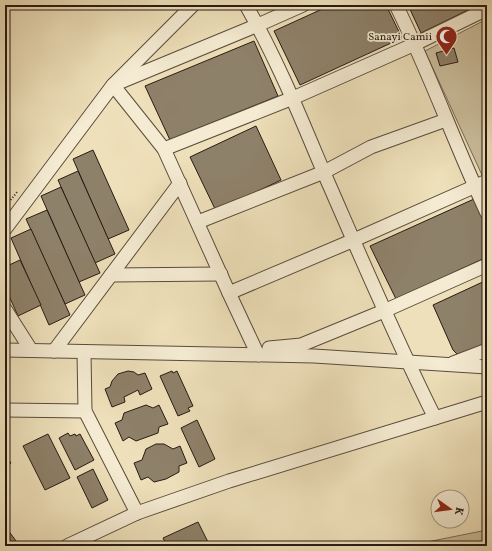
<svg xmlns="http://www.w3.org/2000/svg" width="492" height="551" font-family="Vollkorn,serif">
  <style>
    .green { fill: #ccbf9e; stroke: #7a6d58 }
    .building { fill: #8e816a; stroke: #271b13 }
    .lines { fill: none; stroke-linecap: round; stroke-linejoin: round }
    .minor-casing { stroke: #594c3d; stroke-width: 15 }
    .path { stroke: #271b13; stroke-width: 2; stroke-dasharray: 1 2; stroke-linecap: butt }
    .minor { stroke: #f4ebd2; stroke-width: 13 }
    .labels { text-anchor: middle; dominant-baseline: central; stroke-width: 3.5; stroke-linejoin: round; paint-order: stroke }
    .poi-label { font-size: 11px; fill: #271b13; stroke: #f4ebd2; text-anchor: end }
  </style>
  <rect width="100%" height="100%" fill="#eee0ba"/>
  <filter id="stains"><feTurbulence type="fractalNoise" baseFrequency=".005" numOctaves="4"/><feColorMatrix values="0 0 0 0 .2 0 0 0 0 .09 0 0 0 0 .02 0 0 0 .5 -.17"/></filter>
  <radialGradient id="worn" r=".72"><stop offset=".6" stop-color="#630" stop-opacity="0"/><stop offset="1" stop-color="#630" stop-opacity=".3"/></radialGradient>
  <!-- green -->
  <g class="green">
    <path d="M487 19V172L482 175 425 51Z"/>
    <path d="M487 530V546H407Z"/>
  </g>
  <!-- building -->
  <g class="building">
    <path d="M331 5H386L402 38 300 85 274 31Z"/>
    <path d="M408 5H473L474 7 421 33Z"/>
    <path d="M254 41 278 96 170 140 145 86Z"/>
    <path d="M454 48 458 62 440 66 436 53Z"/>
    <path d="M256 126 281 180 216 211 190 157Z"/>
    <path d="M93 150 129 230 108 239 73 159Z"/>
    <path d="M78 171 115 254 95 263 58 180Z"/>
    <path d="M61 187 100 273 79 282 41 196Z"/>
    <path d="M474 199 487 227V257L396 299 370 246Z"/>
    <path d="M47 210 85 295 65 304 26 219Z"/>
    <path d="M31 229 70 315 49 325 11 238Z"/>
    <path d="M20 260 41 305 18 316 5 287V267Z"/>
    <path d="M487 280V344L460 357 453 350 433 305Z"/>
    <path d="M128 371 134 372 138 375 145 373 152 389 140 395 138 390 124 397 125 402 112 407 105 389 110 387 112 381 118 374Z"/>
    <path d="M172 371 173 373 177 371 193 406 188 408 190 411 178 416 160 376Z"/>
    <path d="M146 405 153 408 159 405 168 424 159 427 158 433 136 441 129 437 123 441 115 423 122 420 124 413Z"/>
    <path d="M197 420 215 459 199 467 181 428Z"/>
    <path d="M68 433 70 436 75 434 76 436 80 434 94 460 75 470 59 438Z"/>
    <path d="M48 434 70 478 45 490 23 446Z"/>
    <path d="M156 444H164L173 449 180 446 187 463 179 466V472L166 479 154 482 148 477 141 480 134 463 142 460 146 449Z"/>
    <path d="M5 455 11 463 5 467Z"/>
    <path d="M93 469 108 500 92 508 77 477Z"/>
    <path d="M198 522 210 546H167L163 538Z"/>
    <path d="M5 526 19 545 17 546H5Z"/>
    <path d="M147 541 150 546H133H138Z"/>
  </g>
  <g class="lines">
    <defs>
      <g id="minor">
        <path d="M246 5C277 59 300 116 324 173 360 255 395 338 435 418"/>
        <path d="M396 5C430 73 455 145 487 213"/>
        <path d="M164 149 293 98 415 44 487 9"/>
        <path d="M198 222 324 172 371 147 446 120"/>
        <path d="M5 229 113 85 193 5"/>
        <path d="M111 275 221 274"/>
        <path d="M229 293 354 240 487 181"/>
        <path d="M5 309 31 350"/>
        <path d="M269 348 301 345 384 311 487 265"/>
        <path d="M5 350 314 356 487 367"/>
        <path d="M54 351 180 183"/>
        <path d="M84 352 85 411 137 513"/>
        <path d="M258 355 229 293 164 149 113 85 258 25 303 5"/>
        <path d="M453 363 487 350"/>
        <path d="M5 410 85 411"/>
        <path d="M67 546 137 513 229 481 487 402"/>
      </g>
    </defs>
    <!-- minor casing -->
    <use href="#minor" class="minor-casing"/>
    <!-- path -->
    <path class="path" d="M5 207 17 192"/>
    <!-- minor -->
    <use href="#minor" class="minor"/>
  </g>
  <!-- icons -->
  <defs>
    <symbol id="mosque-pin" viewBox="-11 -11 22 30"><path d="M0 17L-7.5 6A9.5 9.5 0 1 1 7.5 6Z" fill="#8f2418" stroke="#f4ebd2"/><path d="M3.5-4.9A6 6 0 1 0 3.5 4.9A5 5 0 1 1 3.5-4.9Z" fill="#fff"/></symbol>
  </defs>
  <g fill-rule="evenodd">
    <use href="#mosque-pin" x="434" y="24" width="25" height="34"/>
  </g>
  <g class="labels">
    <!-- poi labels -->
    <g class="poi-label">
      <text x="432" y="37">Sanayi Camii</text>
    </g>
  </g>
  <!-- margin -->
  <rect width="492" height="551" fill="none" stroke="#eee0ba" stroke-width="20"/>
  <rect x="6" y="6" width="480" height="539" fill="none" stroke="#271b13" stroke-width="2"/>
  <rect x="10" y="10" width="472" height="531" fill="none" stroke="#271b13"/>
  <!-- north arrow -->
  <g transform="translate(450 509) rotate(104)"><circle r="19" fill="#f4ebd2" stroke="#a29886"/>
  <path d="M0-3L7 15L0 10L-7 15Z" fill="#8f2418"/>
  <text y="-6" font-size="11" font-weight="bold" text-anchor="middle" fill="#271b13">K</text>
  </g>
  <rect width="100%" height="100%" filter="url(#stains)"/>
  <rect width="100%" height="100%" fill="url(#worn)"/>
</svg>
